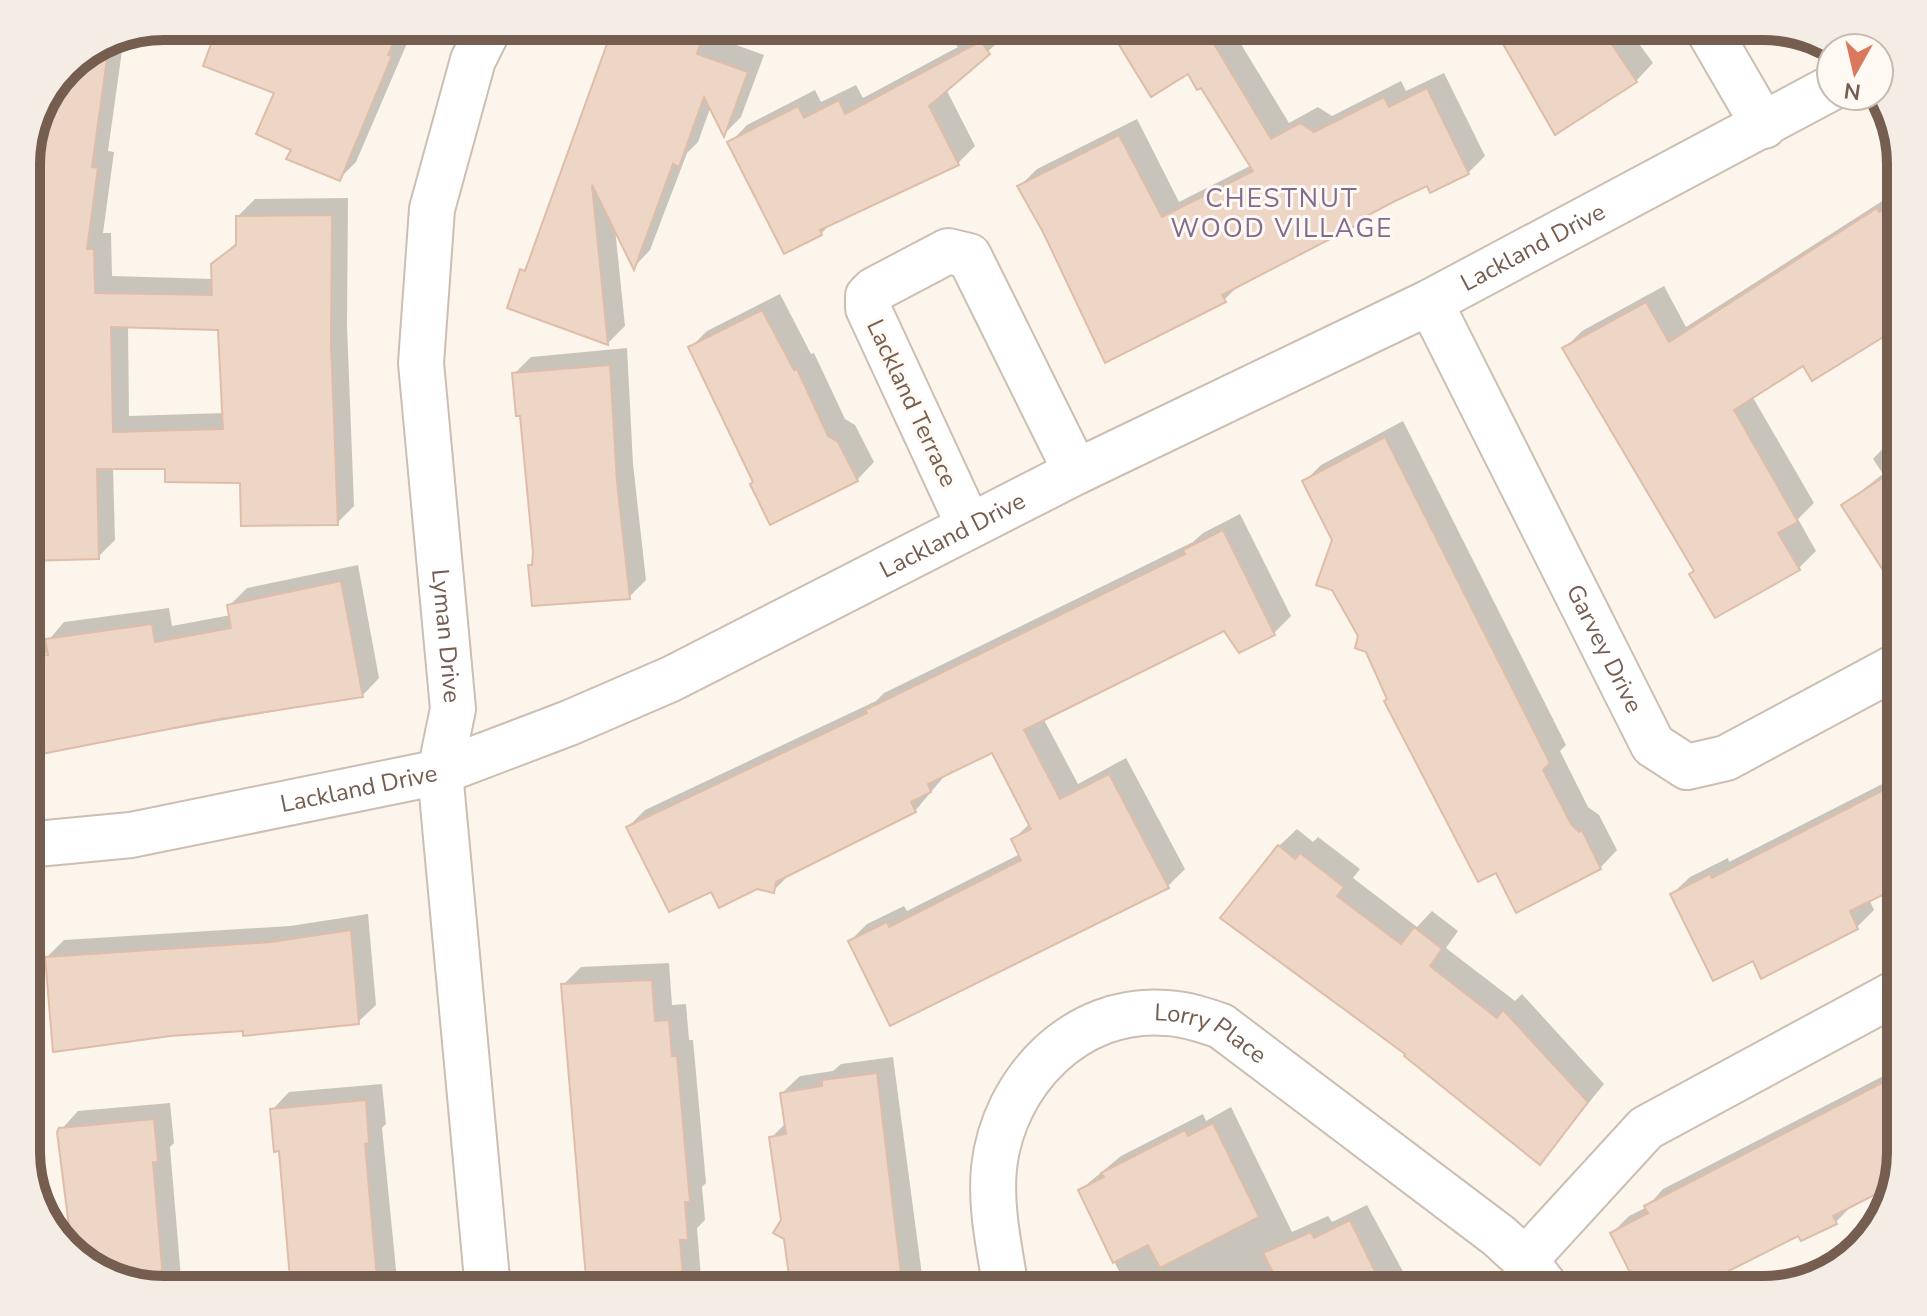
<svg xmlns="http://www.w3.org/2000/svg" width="1927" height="1316" font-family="'Nunito Sans',sans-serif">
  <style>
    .shadow { fill: #0003; fill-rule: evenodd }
    .building { fill: #eed6c6; stroke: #dfbda8; stroke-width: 2; fill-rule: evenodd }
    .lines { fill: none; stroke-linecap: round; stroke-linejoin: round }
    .minor-casing { stroke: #cdbeb2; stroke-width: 48 }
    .minor { stroke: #fff; stroke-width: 44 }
    .labels { text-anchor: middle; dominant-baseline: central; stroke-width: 6; stroke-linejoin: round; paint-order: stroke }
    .street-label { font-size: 24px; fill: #755d50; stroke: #fef9f2 }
    .neighbourhood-label { font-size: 26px; letter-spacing: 2px; fill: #82698f; stroke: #fef9f2 }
    .rim { fill: none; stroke: #755d50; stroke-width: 10 }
  </style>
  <rect width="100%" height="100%" fill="#fbf5ec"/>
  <!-- shadow -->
  <g class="shadow">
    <path d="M1627 27 1653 63 1636 81 1503 39 1496 28Z"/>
    <path d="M1470 28H1495L1486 33Z"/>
    <path d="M1247 29 1236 36 1289 123 1318 107 1332 116 1401 81 1406 91 1444 73 1485 156 1468 173 1427 184 1242 282 1224 300 1072 285 1020 186 1037 169 1137 119 1179 202 1252 165 1201 85 1188 72 1112 30Z"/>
    <path d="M943 31H1003L1006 35 946 89 975 146 958 163 832 222 821 234 730 143 747 125 815 90 821 102 856 85 863 98 958 47Z"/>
    <path d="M613 33H719L717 38 764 55 741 117 725 133 711 106 698 142 687 153 650 250 634 267 615 228 625 326 608 343 509 306 555 196Z"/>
    <path d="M411 34 356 162 339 179 293 149 277 92 206 64 219 36Z"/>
    <path d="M111 36H124L108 151 114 152 103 233H111L112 276 213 279V265L238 241V216L255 199 348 198 347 325 354 506 337 523 242 481 167 467H113L115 540 98 557 26 155 67 66ZM128 326 220 328 224 413 129 416Z"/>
    <path d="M1901 189V322L1804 363 1752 396 1814 503 1798 519 1816 551 1799 568 1696 570 1565 348 1582 331 1664 286 1686 327Z"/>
    <path d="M780 294 811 354 814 353 845 419 855 425 874 462 857 480 755 482 690 348 707 331Z"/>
    <path d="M627 348 633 464 646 580 629 597 530 566 534 562 522 414 514 374 531 357Z"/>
    <path d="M1403 421 1566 745 1560 751 1588 807 1599 815 1617 850 1600 868 1497 871 1389 699 1360 636 1334 540 1304 482 1321 465Z"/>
    <path d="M1899 431 1901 437 1889 442V446L1901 441V572L1843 505 1883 474 1873 459Z"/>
    <path d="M1240 514 1291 616 1274 633 1239 650 1225 628 1043 718 1078 784 1126 758 1185 869 1168 886 891 1024 850 941 867 924 904 906 907 911 1020 854 1013 840 1030 823 993 751 947 773 915 811 791 873 773 891 757 887 712 889 628 827 645 810 876 701 884 693 1193 542 1203 533Z"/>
    <path d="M358 565 379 678 362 696 26 755 58 656 57 652 26 657V646L47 642 64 622 169 608 172 626 231 615 229 606 247 588Z"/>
    <path d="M1901 769V878L1869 899 1874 910 1857 927 1762 976 1754 958 1672 894 1690 877 1728 858 1729 862 1894 778Z"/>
    <path d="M1297 829 1313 842 1318 837 1360 869 1353 878 1417 927 1432 911 1458 931 1446 948 1515 1001 1522 994 1604 1084 1540 1163 1279 846Z"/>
    <path d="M368 914 376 1005 358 1022 101 1041 96 1046 55 1050 47 957 64 940 290 926Z"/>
    <path d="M669 963 672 1005 686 1004 689 1040H693L706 1183 702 1187 705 1220 697 1228 702 1290H588L563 985 581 967Z"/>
    <path d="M893 1057 924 1290H793L771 1138 787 1122 782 1093 800 1076 833 1071 841 1064Z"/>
    <path d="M1901 1067V1153L1891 1184 1853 1204 1836 1222 1799 1233 1708 1281 1699 1290H1641L1612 1233 1629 1216 1647 1207 1663 1189Z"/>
    <path d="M382 1084 386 1124 382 1128 398 1290H293L280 1149 272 1110 289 1092Z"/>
    <path d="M170 1103 174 1143 170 1147 182 1290H164L87 1267 71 1250 59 1132 78 1111Z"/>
    <path d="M1231 1107 1292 1232 1328 1216 1332 1222 1367 1205 1413 1290H1128L1080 1190 1121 1156 1203 1114 1206 1121Z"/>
  </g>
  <!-- building -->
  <g class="building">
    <path d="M1600 27 1637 82 1555 135 1494 28Z"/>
    <path d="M1205 29 1271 139 1300 123 1314 132 1384 97 1389 107 1427 88 1469 174 1430 193 1427 186 1395 201 1361 219 1363 222 1222 295 1226 302 1105 363 1043 232 1017 186 1119 135 1162 217 1253 171 1201 88 1197 90 1188 74 1151 97 1110 30Z"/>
    <path d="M611 33H704L697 54 748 72 724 137 704 97 679 167 673 164 634 270 592 185 608 345 507 308 520 269 525 271Z"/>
    <path d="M397 35 388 55 392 56 340 181 286 159 291 150 256 134 274 93 203 66 214 36Z"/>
    <path d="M110 37 92 167 98 168 87 249H94L95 293 212 295 211 264 236 245V216L332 215 331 344 338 525 241 526 240 483 165 482V469H97L99 559 26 561V155L67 66ZM111 327 218 330 223 429 113 432Z"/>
    <path d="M981 41 990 54 929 106 959 165 820 230 822 235 784 254 727 142 798 106 804 118 839 100 845 114Z"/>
    <path d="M1901 198V326L1812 381 1803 366 1734 410 1798 522 1778 533 1800 570 1715 618 1689 574 1694 571 1562 348 1646 302 1669 342 1877 208 1879 212Z"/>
    <path d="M762 310 794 370 797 369 828 436 838 442 858 481 770 525 750 484 753 482 688 347Z"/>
    <path d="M610 365 617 482 630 599 532 606 528 565H532L533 552 520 416H516L512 373Z"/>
    <path d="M1385 437 1550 763 1543 770 1571 824 1579 832 1582 830 1601 869 1516 913 1496 873 1478 882 1384 701 1387 699 1366 652 1355 648 1358 636 1332 590 1316 585 1332 540 1302 481Z"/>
    <path d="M1901 466V598L1841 505Z"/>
    <path d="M1223 530 1275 635 1239 653 1224 631 1024 730 1060 799 1109 774 1169 888 890 1026 848 941 887 922 889 927 1021 860 1011 839 1031 829 992 753 928 784 931 792 911 802 916 812 776 882 774 893 757 889 719 908 711 892 669 912 626 827 867 713 865 710 1185 554 1183 550Z"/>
    <path d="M341 581 363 697 220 719 26 757V659L48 655 45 639 152 624 155 642 231 628 227 605Z"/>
    <path d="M1901 781V886L1850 911 1858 929 1761 979 1753 961 1713 981 1670 894 1710 874 1712 878Z"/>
    <path d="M1278 845 1295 859 1300 853 1344 887 1337 896 1401 944 1414 927 1442 949 1430 966 1497 1018 1503 1010 1588 1102 1540 1165 1404 1056 1405 1054 1220 918Z"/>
    <path d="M351 930 359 1024 243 1036V1031L170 1036 53 1052 45 957 271 942Z"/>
    <path d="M652 980 655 1021 669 1020 672 1056H677L690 1202H685L688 1240H680L684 1290H587L561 984Z"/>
    <path d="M877 1073 903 1290H791L784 1239 773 1233 781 1220 769 1137 786 1134 780 1093 822 1086V1080Z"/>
    <path d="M1901 1073V1153L1890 1187 1833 1216 1837 1224 1801 1241 1798 1236 1691 1290H1639L1610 1233 1648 1213 1644 1206Z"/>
    <path d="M366 1100 369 1143 365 1144 378 1290H291L279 1151 274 1152 270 1109Z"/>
    <path d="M154 1119 158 1162H153L164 1290 87 1267 72 1250 57 1132 59 1128Z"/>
    <path d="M1213 1123 1259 1217 1160 1268 1148 1245 1113 1263 1078 1190 1104 1177 1101 1173 1185 1130 1188 1136Z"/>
    <path d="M1350 1220 1384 1290H1282L1263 1253 1311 1232 1314 1238Z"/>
  </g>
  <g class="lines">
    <defs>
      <g id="minor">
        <path d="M1706 26 1764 126"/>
        <path id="s1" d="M486 34 473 60 432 209 421 363 453 709 440 772 488 1290"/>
        <path id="s2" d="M1430 302 1653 745 1687 767 1726 758 1901 664"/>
        <path d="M969 526 868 308V296L874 290 948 251 969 256 1076 472"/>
        <path id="s3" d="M26 845 131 835 440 772 569 723 671 679 1076 472 1430 302 1831 88"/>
        <path d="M1525 1260 1646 1128 1901 990"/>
        <path id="s4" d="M1006 1290C1000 1250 990 1209 994 1168 1003 1082 1076 1005 1167 1013 1186 1014 1204 1020 1221 1026L1499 1236 1525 1260 1548 1290"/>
      </g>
    </defs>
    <!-- minor casing -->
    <use href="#minor" class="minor-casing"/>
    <!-- minor -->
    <use href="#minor" class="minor"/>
  </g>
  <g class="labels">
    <!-- street labels -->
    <g class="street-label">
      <text stroke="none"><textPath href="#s3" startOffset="1634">Lackland Drive</textPath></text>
      <text transform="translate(912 403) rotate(65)">Lackland Terrace</text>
      <text stroke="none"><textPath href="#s3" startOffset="986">Lackland Drive</textPath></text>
      <text stroke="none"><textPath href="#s1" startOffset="612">Lyman Drive</textPath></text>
      <text stroke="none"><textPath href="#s2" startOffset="388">Garvey Drive</textPath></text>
      <text stroke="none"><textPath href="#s3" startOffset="338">Lackland Drive</textPath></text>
      <text stroke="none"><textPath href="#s4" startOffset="428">Lorry Place</textPath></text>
    </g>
    <!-- neighbourhood labels -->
    <g class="neighbourhood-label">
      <text x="1282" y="198">CHESTNUT<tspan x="1282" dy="30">WOOD VILLAGE</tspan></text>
    </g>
  </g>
  <!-- crop -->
  <path d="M0 0H1927V1316H0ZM164 40H1763A124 124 0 0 1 1887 164V1152A124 124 0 0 1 1763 1276H164A124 124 0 0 1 40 1152V164A124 124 0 0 1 164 40Z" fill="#f3ede5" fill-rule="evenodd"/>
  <path class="rim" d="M164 40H1763A124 124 0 0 1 1887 164V1152A124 124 0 0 1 1763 1276H164A124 124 0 0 1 40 1152V164A124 124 0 0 1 164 40Z"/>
  <!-- north arrow -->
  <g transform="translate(1855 72) rotate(188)"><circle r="38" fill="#fef9f2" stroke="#c7bbb1" stroke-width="2"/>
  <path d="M0-6L14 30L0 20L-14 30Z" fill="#d9785d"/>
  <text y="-12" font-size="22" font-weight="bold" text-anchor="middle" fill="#755d50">N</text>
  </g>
</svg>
